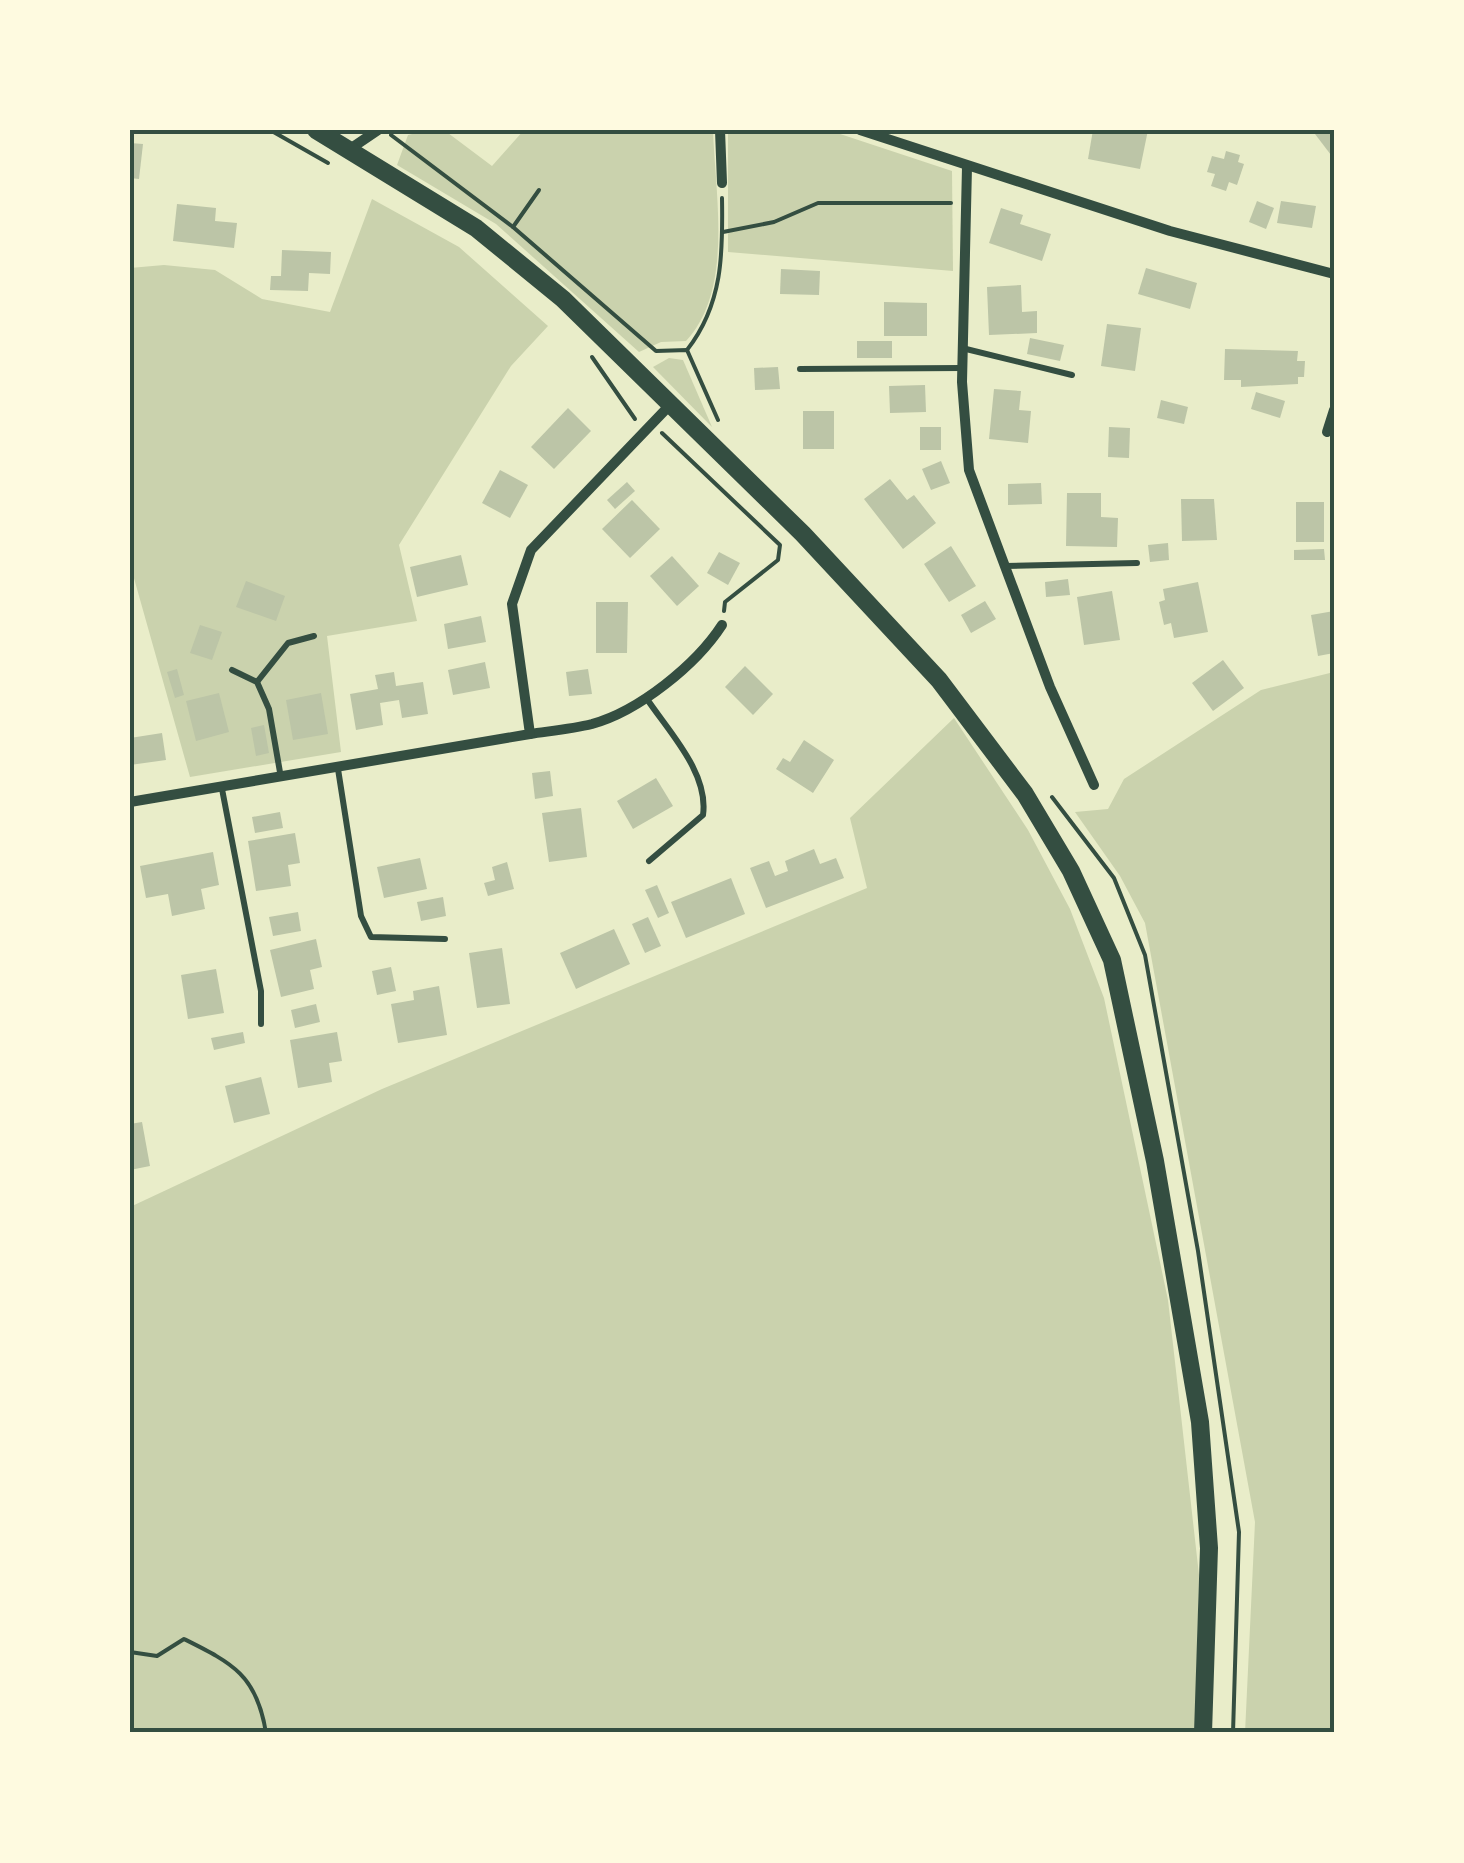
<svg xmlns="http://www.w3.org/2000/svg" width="1464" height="1863" font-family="Figtree,sans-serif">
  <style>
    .green { fill: #cad2ad }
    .building { fill: #bcc5a7 }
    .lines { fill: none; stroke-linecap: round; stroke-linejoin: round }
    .path { stroke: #344e41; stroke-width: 4 }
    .service { stroke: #344e41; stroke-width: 6 }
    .minor { stroke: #344e41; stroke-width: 10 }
    .secondary { stroke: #344e41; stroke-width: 18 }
    .neatline { fill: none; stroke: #344e41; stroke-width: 4 }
  </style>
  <rect width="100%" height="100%" fill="#e9edc9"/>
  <!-- green -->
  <g class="green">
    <path d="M429 130H444L492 166 524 130H713C715 194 734 290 686 341L661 342 639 352 496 224 397 165 408 135Z"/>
    <path d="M728 130H828L952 171 953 271 728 252Z"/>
    <path d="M372 199 459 247 548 326 511 366 399 545 417 621 327 636 341 752 190 777 130 564V268L164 265 215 270 262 299 330 312Z"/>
    <path d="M669 358 683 360 712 427 653 367Z"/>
    <path d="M1334 672V1733H1245L1255 1522 1145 923 1120 876 1075 812 1108 809 1124 779 1261 690Z"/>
    <path d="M954 718 1028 830 1070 909 1104 998 1168 1300 1199 1575 1195 1733H130V1207L382 1089 867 888 850 818Z"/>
  </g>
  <!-- building -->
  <g class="building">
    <path d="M1093 130H1148L1140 169 1088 159Z"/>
    <path d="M1320 130H1334V159L1315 134Z"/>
    <path d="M130 143 143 144 139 179 130 178Z"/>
    <path d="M1226 151 1240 155 1238 162 1244 164 1237 185 1229 182 1226 191 1211 186 1215 174 1207 172 1212 156 1224 159Z"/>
    <path d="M1257 201 1274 208 1266 229 1249 222Z"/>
    <path d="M1281 201 1316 206 1312 228 1277 223Z"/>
    <path d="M177 204 216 208 215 221 237 223 234 248 173 241Z"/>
    <path d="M1001 208 1023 215 1020 224 1051 234 1042 261 989 243Z"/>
    <path d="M282 250 331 252 330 274 309 273 308 291 270 290 271 276H281Z"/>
    <path d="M1146 268 1197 283 1190 309 1138 294Z"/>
    <path d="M781 269 820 271 819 295 780 294Z"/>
    <path d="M1021 285 1022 312 1037 311V333L989 335 987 287Z"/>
    <path d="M884 302 927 303V336H884Z"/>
    <path d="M1107 324 1141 328 1135 371 1101 366Z"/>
    <path d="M1030 338 1064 345 1060 361 1027 354Z"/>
    <rect x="857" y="341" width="35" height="17"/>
    <path d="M1225 349 1298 351 1297 361H1305L1304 377H1298V384L1241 387V380H1224Z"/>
    <path d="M778 367 780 389 755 390 754 368Z"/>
    <path d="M925 385 926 412 890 413 889 386Z"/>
    <path d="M994 389 1021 391 1019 410 1031 411 1028 443 989 439Z"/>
    <path d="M1256 392 1285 401 1280 418 1251 409Z"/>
    <path d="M1161 400 1188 407 1184 424 1157 418Z"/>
    <path d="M568 408 591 431 554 469 531 447Z"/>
    <rect x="803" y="411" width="31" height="38"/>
    <rect x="920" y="427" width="21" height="23"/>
    <path d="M1109 427 1130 428 1129 458 1108 457Z"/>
    <path d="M941 461 950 483 931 490 922 469Z"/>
    <path d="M500 470 528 485 510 518 482 503Z"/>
    <path d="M890 479 907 500 914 495 936 523 903 549 864 499Z"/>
    <path d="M627 482 635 491 615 509 607 500Z"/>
    <path d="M1041 483 1042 504 1008 505V484Z"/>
    <path d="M1067 493H1101V517L1118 518 1117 547 1066 546Z"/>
    <path d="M1181 499H1214L1217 540 1182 541Z"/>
    <path d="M632 500 660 529 630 558 602 529Z"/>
    <rect x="1296" y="502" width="28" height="40"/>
    <path d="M1168 543 1169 560 1150 562 1148 545Z"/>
    <path d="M951 546 976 586 949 602 924 564Z"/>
    <path d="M1324 549 1325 560H1294V550Z"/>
    <path d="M719 552 740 563 728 585 707 573Z"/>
    <path d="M461 555 468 585 417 597 410 567Z"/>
    <path d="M672 556 699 586 677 606 650 576Z"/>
    <path d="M1068 579 1070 595 1046 597 1045 582Z"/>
    <path d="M246 581 285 596 276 621 236 607Z"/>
    <path d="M1198 582 1208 632 1174 638 1171 623 1164 625 1159 602 1165 600 1163 589Z"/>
    <path d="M1112 591 1120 640 1084 645 1077 597Z"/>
    <path d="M985 601 996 619 971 633 961 615Z"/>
    <path d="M596 602H628L627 653H596Z"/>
    <path d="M1334 611V653L1318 656 1311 615Z"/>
    <path d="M481 616 486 642 448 649 444 624Z"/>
    <path d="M200 625 222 632 212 660 190 653Z"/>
    <path d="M1223 660 1244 688 1213 711 1192 683Z"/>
    <path d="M485 662 490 688 453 695 448 670Z"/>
    <path d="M745 666 773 694 753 715 725 687Z"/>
    <path d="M177 669 184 695 175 698 167 672Z"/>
    <path d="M588 669 592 694 569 696 566 672Z"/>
    <path d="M394 672 396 686 423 682 428 714 402 718 399 700 380 703 383 725 356 730 350 694 378 689 375 675Z"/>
    <path d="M219 693 229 732 196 741 186 701Z"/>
    <path d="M321 693 328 734 293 740 286 700Z"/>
    <path d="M264 725 269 753 256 756 251 728Z"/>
    <path d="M162 733 166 760 130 765V738Z"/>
    <path d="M804 740 834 760 813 793 776 769 783 758 790 762Z"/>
    <path d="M550 771 553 796 535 799 532 773Z"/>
    <path d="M656 778 673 806 633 829 617 801Z"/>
    <path d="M581 808 587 857 549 862 542 813Z"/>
    <path d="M280 812 283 828 255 833 252 817Z"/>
    <path d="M295 833 300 863 288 865 291 886 256 891 248 841Z"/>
    <path d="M814 849 820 864 836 858 844 878 766 908 750 868 769 861 775 876 788 871 785 861Z"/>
    <path d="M213 852 219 885 201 889 205 909 172 916 168 894 146 898 140 866Z"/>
    <path d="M420 858 427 889 384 898 377 867Z"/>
    <path d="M507 862 514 889 488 896 484 883 495 880 492 867Z"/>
    <path d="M731 878 745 914 686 938 671 902Z"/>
    <path d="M657 885 669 913 658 918 645 890Z"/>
    <path d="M443 897 446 916 421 921 417 902Z"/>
    <path d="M298 912 301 931 273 936 269 917Z"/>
    <path d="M648 917 661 946 645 953 632 924Z"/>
    <path d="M614 929 630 964 576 989 560 953Z"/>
    <path d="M316 939 322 967 310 970 314 989 281 997 270 950Z"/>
    <path d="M502 948 510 1004 477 1008 469 953Z"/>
    <path d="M391 967 396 991 377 995 372 971Z"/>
    <path d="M216 969 224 1013 188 1019 181 975Z"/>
    <path d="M439 986 447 1035 398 1043 391 1004 414 1000 413 991Z"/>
    <path d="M316 1004 320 1022 295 1028 291 1010Z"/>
    <path d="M243 1032 245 1043 214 1050 211 1038Z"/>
    <path d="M337 1032 342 1061 329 1063 332 1082 298 1088 290 1040Z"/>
    <path d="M261 1077 270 1114 234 1123 225 1086Z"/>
    <path d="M142 1122 150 1166 130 1170V1124Z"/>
  </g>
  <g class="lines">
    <!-- path -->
    <g class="path">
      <path d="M270 130 328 163"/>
      <path d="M391 135 513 227 656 351 687 350 718 420"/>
      <path d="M513 227 539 190"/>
      <path d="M723 232 774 222 818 203H951"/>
      <path d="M687 350C723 304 723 253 722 198"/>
      <path d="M592 357 635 419"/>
      <path d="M662 433 780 545 778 560 725 602 724 611"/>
      <path d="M1052 797 1114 878 1145 955 1198 1251 1239 1532 1233 1733"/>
      <path d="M130 1652 157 1656 184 1639C232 1663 257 1675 266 1733"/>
      <path d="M1329 1733 1334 1727"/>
    </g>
    <!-- service -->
    <g class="service">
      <path d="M962 348 1072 375"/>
      <path d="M800 369 962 368"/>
      <path d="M1005 566 1137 563"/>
      <path d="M232 670 257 682 269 709 281 778"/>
      <path d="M257 682 288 643 314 636"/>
      <path d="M647 699C669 732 709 773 703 815L649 861"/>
      <path d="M338 769 361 916 371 937 445 939"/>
      <path d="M222 789 261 991V1024"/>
    </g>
    <!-- minor -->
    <g class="minor">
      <path d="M720 130 722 183"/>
      <path d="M860 130 1170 231 1334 274"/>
      <path d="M350 149 378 130"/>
      <path d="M967 167 962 382 969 470 1050 687 1094 785"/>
      <path d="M1327 432 1334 410"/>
      <path d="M530 734C550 731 572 729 592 724 639 711 696 665 722 625"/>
      <path d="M130 802 530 734 512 604 531 550 669 406"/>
    </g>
    <!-- secondary -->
    <path class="secondary" d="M316 130 476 228 563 299 803 534 939 680 1025 794 1071 871 1112 960 1155 1161 1200 1422 1209 1548 1203 1733"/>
  </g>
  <!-- border -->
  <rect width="1464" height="1863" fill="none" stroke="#fefae0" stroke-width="265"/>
  <rect x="132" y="132" width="1200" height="1598" class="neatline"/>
</svg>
